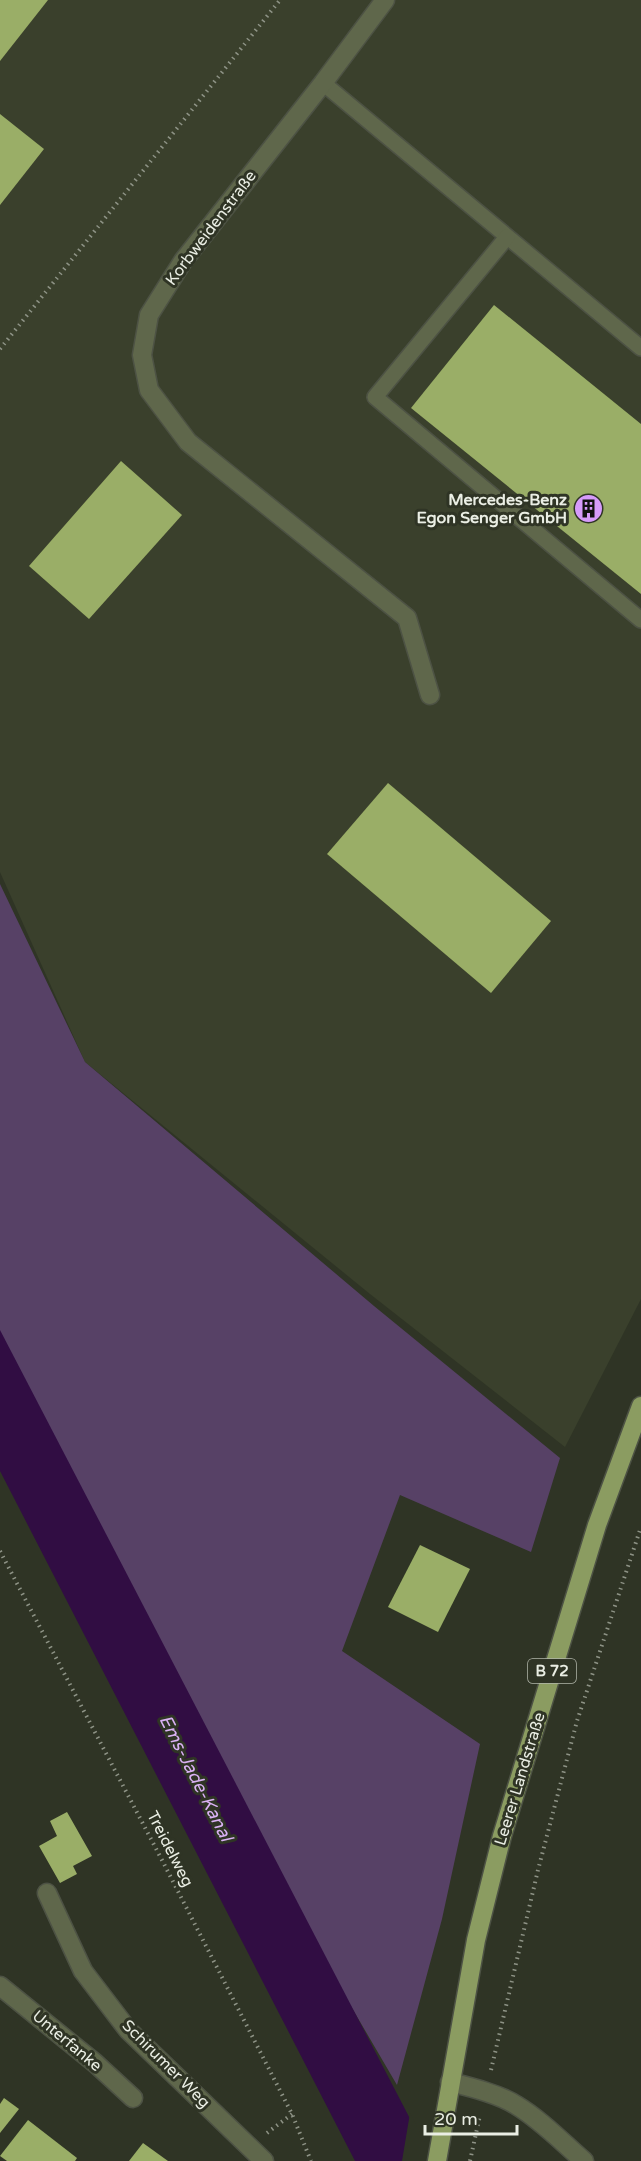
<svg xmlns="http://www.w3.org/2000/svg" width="641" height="2161" font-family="'Varela Round',sans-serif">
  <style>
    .built { fill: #3a402c }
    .green { fill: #574166 }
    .water { fill: #310d43 }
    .pier { fill: #2f3425 }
    .building { fill: #9aae67 }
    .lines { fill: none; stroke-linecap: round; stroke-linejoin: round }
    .lane-casing { stroke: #4d5244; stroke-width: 18 }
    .street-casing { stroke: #4d5244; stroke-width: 21 }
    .primary-casing { stroke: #4d5244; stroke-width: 21 }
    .path { stroke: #8e9386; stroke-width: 4; stroke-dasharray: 1.5 4.5; stroke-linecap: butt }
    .lane { stroke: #5f674b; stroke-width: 15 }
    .street { stroke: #5f674b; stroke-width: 18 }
    .primary { stroke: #8b9c61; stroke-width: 18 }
    .labels { text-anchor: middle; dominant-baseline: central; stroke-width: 6; stroke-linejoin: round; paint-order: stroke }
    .shield { fill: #2f3425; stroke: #b2b6ab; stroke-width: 1.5 }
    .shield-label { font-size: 15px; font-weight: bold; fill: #eaeee4 }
    .street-label { font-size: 16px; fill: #eaeee4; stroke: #2f3425 }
    .poi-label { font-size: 16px; font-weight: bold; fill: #eaeee4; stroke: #2f3425; text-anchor: end }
    .water-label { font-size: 18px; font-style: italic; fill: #dab1f4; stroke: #2f3425 }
  </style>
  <rect width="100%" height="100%" fill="#2f3425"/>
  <!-- built -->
  <path class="built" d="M0 0H641V1299L565 1447 370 1294 85 1062 0 872Z"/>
  <!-- green -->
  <path class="green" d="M0 884 85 1062 374 1306 560 1458 531 1552 400 1495 342 1651 480 1744 442 1919 397 2085 342 1991 0 1332Z"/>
  <!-- water -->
  <path class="water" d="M0 1330 432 2161H355L0 1471Z"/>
  <!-- pier -->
  <path class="pier" d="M410 2113 434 2160 435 2161H402Z"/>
  <!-- building -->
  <g class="building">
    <path d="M0 0H48L0 61Z"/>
    <path d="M0 114 44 149 0 205Z"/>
    <path d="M494 305 641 424V594L411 408Z"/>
    <path d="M121 461 182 515 89 619 29 566Z"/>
    <path d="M388 783 551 921 491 993 327 854Z"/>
    <path d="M420 1545 470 1569 438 1632 388 1607Z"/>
    <path d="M67 1812 92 1856 73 1866 77 1874 60 1883 39 1846 57 1836 50 1821Z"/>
    <path d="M4 2098 19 2109 0 2133V2104Z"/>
    <path d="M28 2120 77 2158 75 2161H7L0 2156Z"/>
    <path d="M143 2143 168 2161H129Z"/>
  </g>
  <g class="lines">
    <defs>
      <g id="lane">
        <path d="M323 83 641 348"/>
        <path d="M507 237 375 397 641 620"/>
      </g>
      <g id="street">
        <path d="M385 0 323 83 183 261 149 315 142 355 149 390 188 442 407 618 430 695"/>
        <path d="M47 1893 83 1971 128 2030 264 2161"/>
        <path d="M0 1986 95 2063 133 2098"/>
        <path d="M450 2082C470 2087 499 2094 516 2105 541 2120 562 2142 584 2161"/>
      </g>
      <path id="primary" d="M437 2161 476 1940 502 1836 597 1525 641 1406"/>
    </defs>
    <!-- lane casing -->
    <use href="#lane" class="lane-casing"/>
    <!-- street casing -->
    <use href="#street" class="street-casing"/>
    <!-- primary casing -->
    <use href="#primary" class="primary-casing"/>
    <!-- path -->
    <g class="path">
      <path d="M0 349 280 0"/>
      <path d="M0 1551 163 1862 292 2114 311 2161"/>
      <path d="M491 2070 538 1870 577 1721 641 1527"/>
      <path d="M267 2133 292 2114"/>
      <path d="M470 2161 480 2115"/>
    </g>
    <!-- lane -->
    <use href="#lane" class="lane"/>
    <!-- street -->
    <use href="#street" class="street"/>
    <!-- primary -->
    <use href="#primary" class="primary"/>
  </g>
  <!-- icons -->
  <defs>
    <symbol id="building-disc" viewBox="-11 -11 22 22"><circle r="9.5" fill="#d69bfa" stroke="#2f3425"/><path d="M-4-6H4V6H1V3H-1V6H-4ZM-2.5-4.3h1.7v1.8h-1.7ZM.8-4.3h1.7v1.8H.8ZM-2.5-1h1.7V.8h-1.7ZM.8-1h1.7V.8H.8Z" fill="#111"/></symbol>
  </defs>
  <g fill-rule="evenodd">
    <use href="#building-disc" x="572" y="492" width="33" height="33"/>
  </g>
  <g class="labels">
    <!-- shield labels -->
    <rect class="shield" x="528" y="1659" width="48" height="24" rx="4.5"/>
    <g class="shield-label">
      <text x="552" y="1671">B 72</text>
    </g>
    <!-- street labels -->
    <g class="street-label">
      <text transform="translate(211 228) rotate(-53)">Korbweidenstraße</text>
      <text transform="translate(520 1779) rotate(-73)">Leerer Landstraße</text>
      <text transform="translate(170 1849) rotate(63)">Treidelweg</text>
      <text transform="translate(67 2041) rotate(40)">Unterfanke</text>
      <text transform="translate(166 2064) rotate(45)">Schirumer Weg</text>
    </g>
    <!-- poi labels -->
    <g class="poi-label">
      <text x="567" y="500">Mercedes-Benz<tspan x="567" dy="18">Egon Senger GmbH</tspan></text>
    </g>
    <!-- water labels -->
    <g class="water-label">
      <text transform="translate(196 1778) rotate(63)">Ems-Jade-Kanal</text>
    </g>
  </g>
  <!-- scale -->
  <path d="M425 2125v9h92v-9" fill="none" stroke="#eaeee4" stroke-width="3"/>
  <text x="434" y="2125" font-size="18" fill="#eaeee4" stroke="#2f3425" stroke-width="4.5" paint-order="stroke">20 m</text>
</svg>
